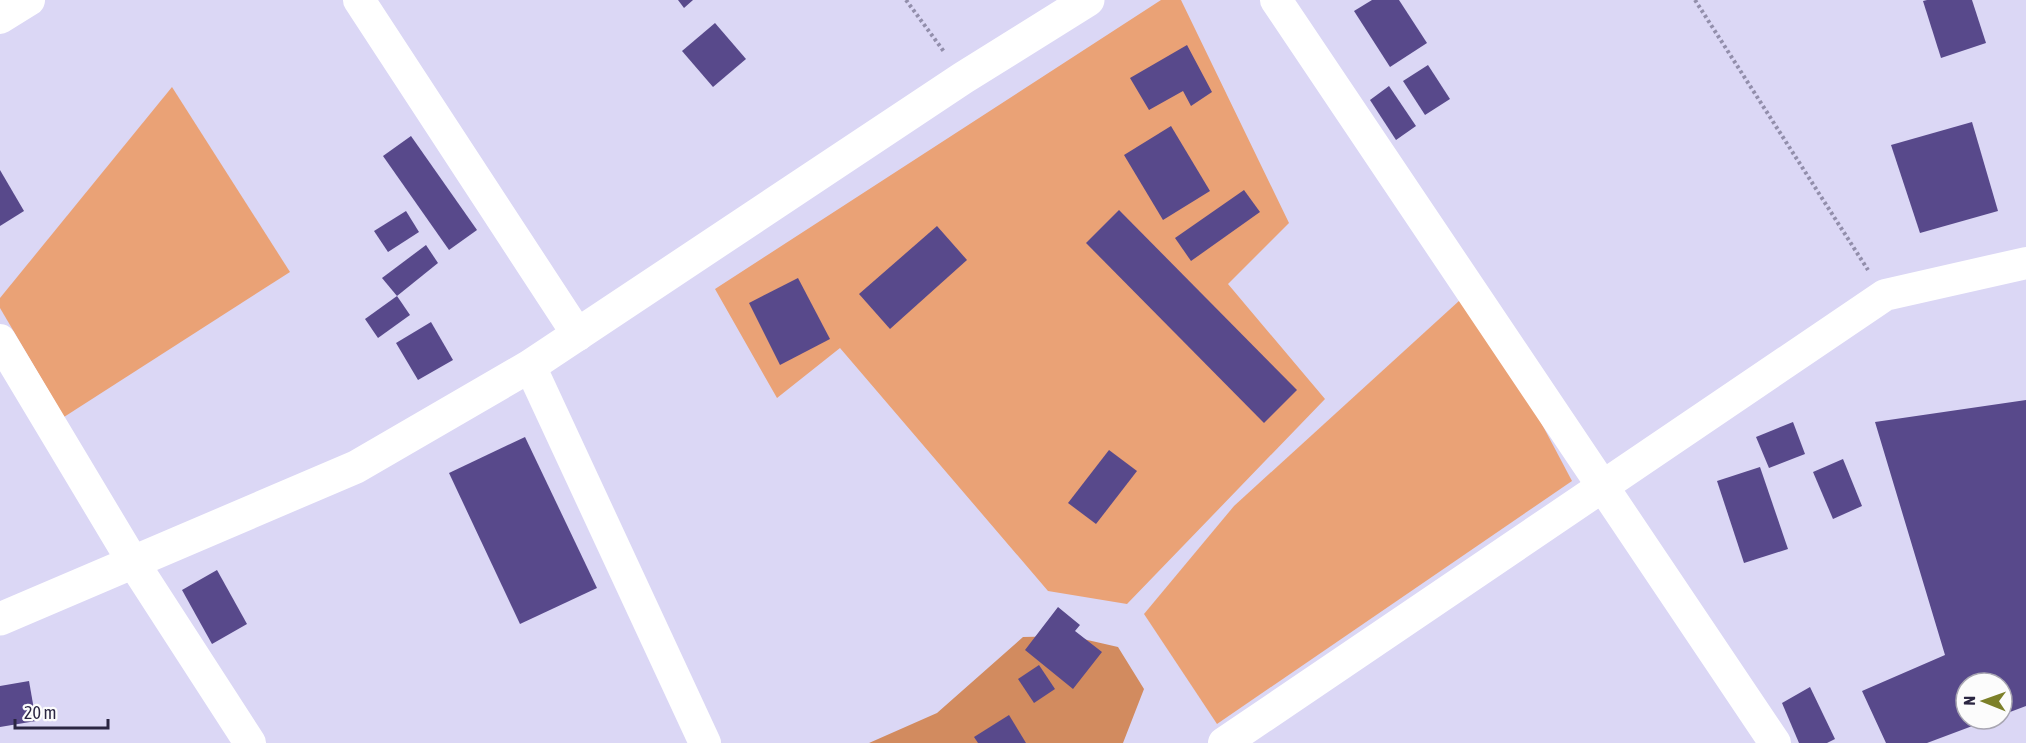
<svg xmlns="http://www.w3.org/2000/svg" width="2026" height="743" font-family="'Asap Condensed',sans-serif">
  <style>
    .green { fill: #eaa276 }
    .forest { fill: #d28b5f }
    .building { fill: #58498b }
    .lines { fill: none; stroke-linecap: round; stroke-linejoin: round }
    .path { stroke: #928eab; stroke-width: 4; stroke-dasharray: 3 3; stroke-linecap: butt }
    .minor { stroke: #fff; stroke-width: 32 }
    .tertiary { stroke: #fff; stroke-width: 33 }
  </style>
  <rect width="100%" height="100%" fill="#dbd7f5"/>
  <!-- green -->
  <g class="green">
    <path d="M1161 0H1181L1289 223 1228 284 1325 399 1127 604 1048 591 840 348 777 398 715 289Z"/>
    <path d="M172 87 290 272 64 417 0 308V298Z"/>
    <path d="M1471 290 1572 481 1217 724 1144 614 1234 506Z"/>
  </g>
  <!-- forest -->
  <path class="forest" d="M1070 636 1118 647 1144 689 1123 743H869L937 713 1023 637Z"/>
  <!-- building -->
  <g class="building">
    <path d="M678 0H693L684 8Z"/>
    <path d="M1372 0H1399L1427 43 1390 67 1354 11Z"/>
    <path d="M1927 0H1972L1986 43 1941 58 1923 1Z"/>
    <path d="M715 23 746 59 713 87 682 51Z"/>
    <path d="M1187 45 1212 92 1191 106 1183 91 1149 110 1130 78Z"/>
    <path d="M1428 65 1450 99 1425 115 1403 81Z"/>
    <path d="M1389 86 1416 126 1396 140 1370 100Z"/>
    <path d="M1972 122 1998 211 1920 233 1891 145Z"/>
    <path d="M1171 126 1210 191 1163 220 1124 155Z"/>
    <path d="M411 136 477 230 449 250 383 156Z"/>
    <path d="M0 170 24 211 0 226Z"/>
    <path d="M1244 190 1260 212 1191 261 1175 238Z"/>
    <path d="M1119 210 1297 390 1264 423 1086 243Z"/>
    <path d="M406 211 419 232 388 252 374 231Z"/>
    <path d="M937 226 967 260 890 329 859 294Z"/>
    <path d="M426 245 438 263 397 296 382 278Z"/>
    <path d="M798 278 830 339 780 365 749 303Z"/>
    <path d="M397 296 410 315 378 338 365 319Z"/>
    <path d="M431 322 453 360 418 380 396 343Z"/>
    <path d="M2026 400V706L2002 715V683H1966V719H1991L1927 743H1886L1862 691 1945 655 1875 422Z"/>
    <path d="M1793 422 1805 454 1769 468 1756 437Z"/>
    <path d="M525 437 597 588 520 624 449 473Z"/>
    <path d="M1109 450 1137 471 1096 524 1068 503Z"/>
    <path d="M1843 459 1862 506 1833 519 1813 472Z"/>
    <path d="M1760 467 1788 549 1744 563 1717 481Z"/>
    <path d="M217 570 247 624 212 644 182 590Z"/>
    <path d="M1058 607 1080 625 1075 631 1102 652 1073 689 1025 650Z"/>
    <path d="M1039 665 1055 689 1034 703 1018 679Z"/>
    <path d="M29 681 36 721 0 727V686Z"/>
    <path d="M1810 687 1835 739 1827 743H1799L1782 703Z"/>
    <path d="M1009 715 1026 743H978L974 737Z"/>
  </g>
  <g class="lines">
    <!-- path -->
    <g class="path">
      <path d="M906 0 945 53"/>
      <path d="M1695 0 1868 270"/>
    </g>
    <!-- minor -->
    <g class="minor">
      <path d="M359 0 578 335"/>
      <path d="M1276 0 1775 743"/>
      <path d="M0 18 29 0"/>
      <path d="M0 340 133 562 250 743"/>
      <path d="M530 366 705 743"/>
      <path d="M1224 743 1885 295 2026 263"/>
    </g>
    <!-- tertiary -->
    <path class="tertiary" d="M0 619 356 467 530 366 963 78 1088 0"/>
  </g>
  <!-- north arrow -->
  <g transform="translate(1984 701) rotate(271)"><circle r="28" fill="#fcfcfc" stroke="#a8a6b2" stroke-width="1.5"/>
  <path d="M0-4.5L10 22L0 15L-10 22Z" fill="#7c8029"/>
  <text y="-9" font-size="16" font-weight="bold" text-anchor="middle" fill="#2b2642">N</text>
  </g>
  <!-- scale -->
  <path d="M15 719v9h93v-9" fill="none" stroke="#2b2642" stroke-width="3"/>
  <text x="24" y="719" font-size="18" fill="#2b2642" stroke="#fcfcfc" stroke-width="4.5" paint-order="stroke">20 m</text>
</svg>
